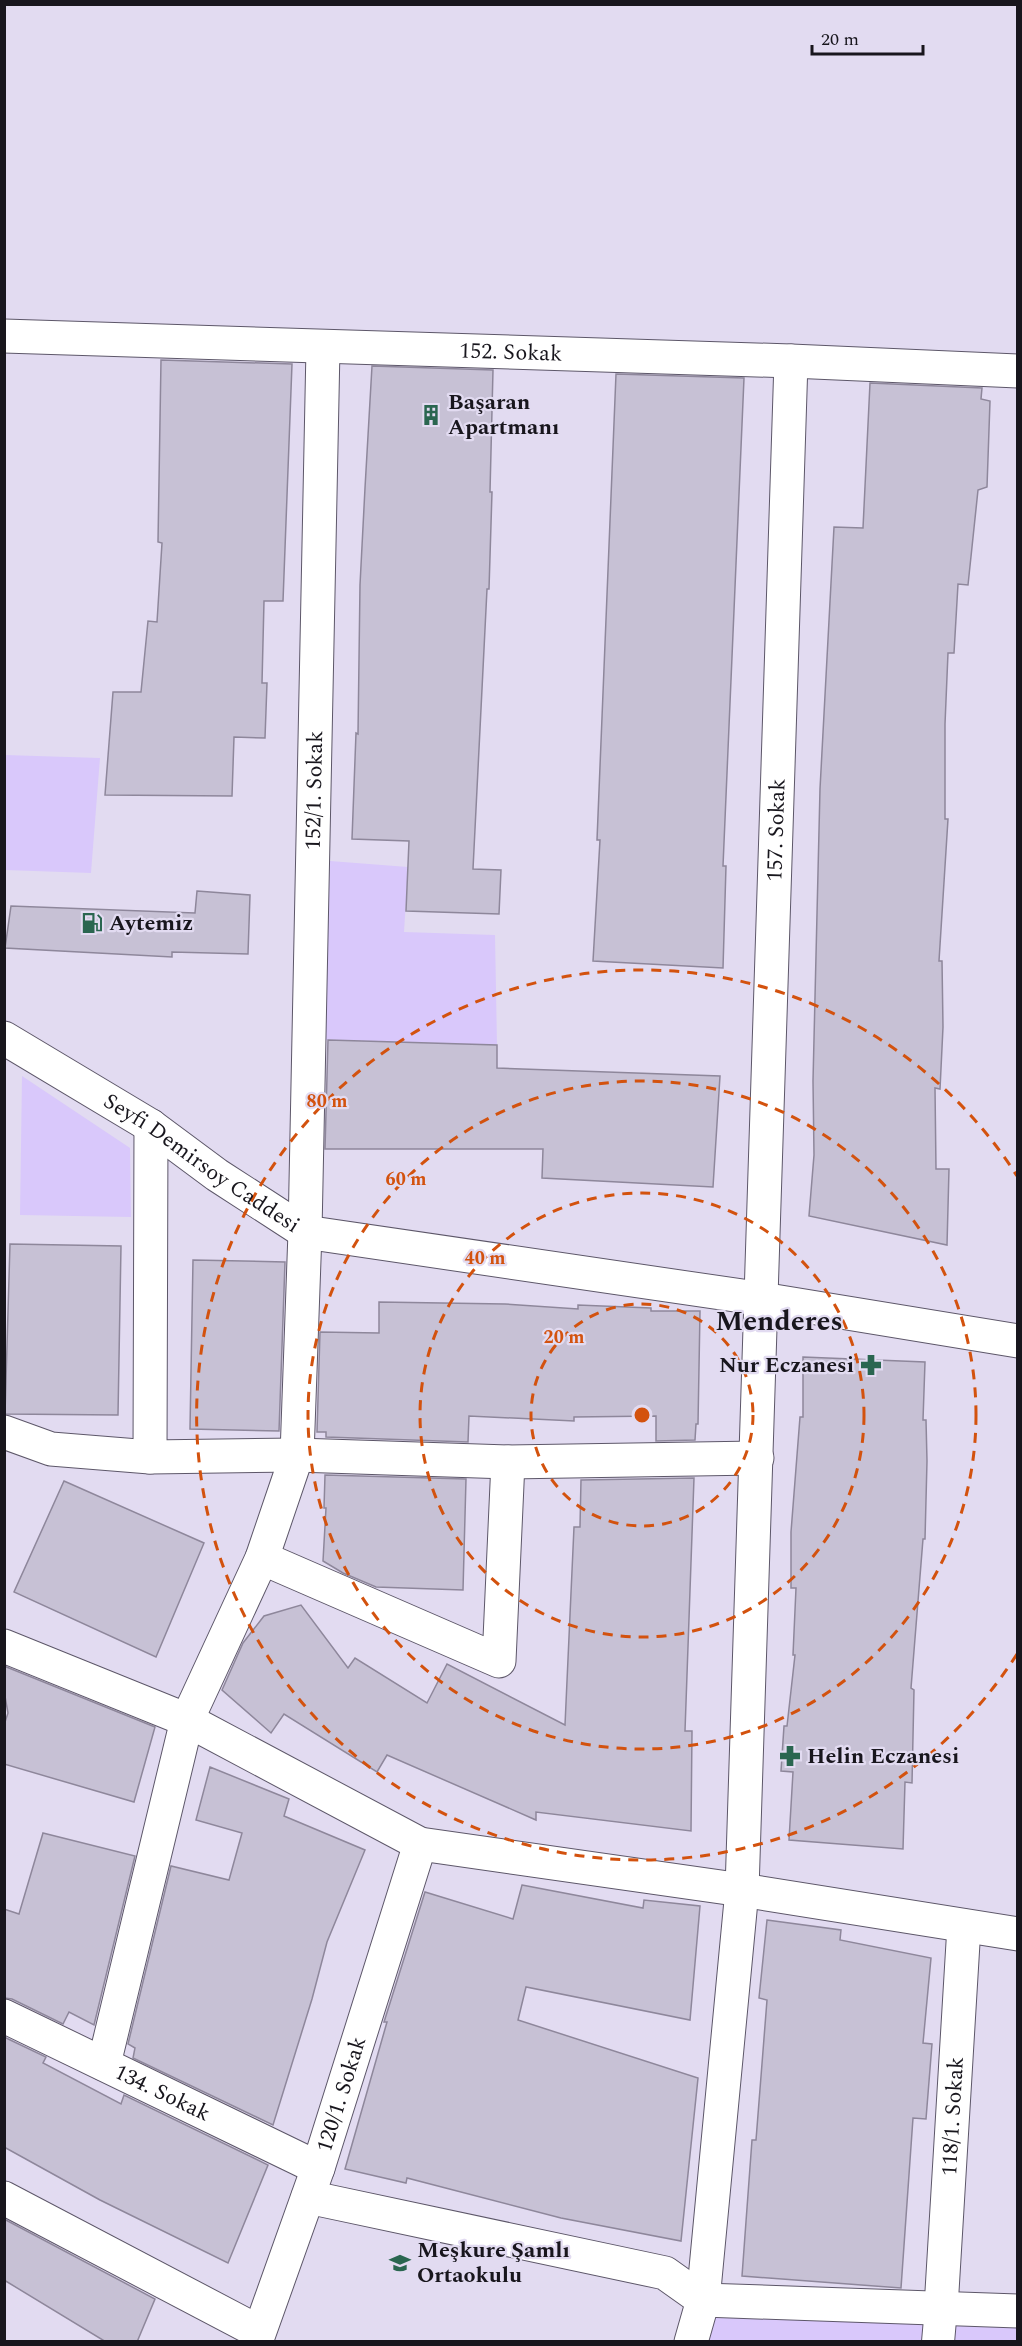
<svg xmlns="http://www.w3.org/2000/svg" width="1022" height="2346" font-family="Spectral,serif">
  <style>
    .green { fill: #d9c8fb }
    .building { fill: #c7c1d5; stroke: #8e879b; stroke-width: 1.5 }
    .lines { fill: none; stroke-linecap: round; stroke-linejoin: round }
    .pedestrian-casing { stroke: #5d5769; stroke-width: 34 }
    .minor-casing { stroke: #5d5769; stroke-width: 35 }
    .secondary-casing { stroke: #5d5769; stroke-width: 35 }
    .pedestrian { stroke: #fff; stroke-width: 32 }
    .minor { stroke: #fff; stroke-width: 33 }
    .secondary { stroke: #fff; stroke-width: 33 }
    .ring { fill: none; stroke: #d3520e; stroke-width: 3; stroke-dasharray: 10 8 }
    .labels { text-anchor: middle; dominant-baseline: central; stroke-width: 4.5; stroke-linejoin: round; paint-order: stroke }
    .street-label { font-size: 22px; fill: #18161d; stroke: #e2dbf1 }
    .poi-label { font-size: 22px; font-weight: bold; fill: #18161d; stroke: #e2dbf1; text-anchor: start }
    .district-label { font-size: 28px; font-weight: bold; fill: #18161d; stroke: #e2dbf1 }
    .centre { fill: #d3520e; stroke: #e2dbf1; stroke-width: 3 }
    .ring-label { font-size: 18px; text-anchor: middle; font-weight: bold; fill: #d3520e; stroke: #e2dbf1; stroke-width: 4.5; stroke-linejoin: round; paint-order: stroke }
  </style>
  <rect width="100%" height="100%" fill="#e2dbf1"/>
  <!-- green -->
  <g class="green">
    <path d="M5 755 100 758 91 873 5 870Z"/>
    <path d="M330 861 408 867 404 932 495 935 497 1045 324 1040Z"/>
    <path d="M22 1076 130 1148 131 1217 20 1215Z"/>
    <path d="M710 2314 1018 2327 1017 2342H704Z"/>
  </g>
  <!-- building -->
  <g class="building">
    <path d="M161 360 292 364 283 601H264L262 683H267L265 738 234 737 232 796 105 795 113 692H141L148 621 157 622 162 543 158 542Z"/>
    <path d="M372 366 493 370 490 492H492L489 589H487L473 869 501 870 499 914 406 911 409 841 352 839 356 733 358 734 360 585 365 488Z"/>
    <path d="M616 374 744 378 723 866H726L723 968 593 961 600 840H597Z"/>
    <path d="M870 383 982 388 981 399 990 401 987 487 978 490 968 585 958 584 954 653H948L945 724V819H948L939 961H942L943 1027 940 1089 935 1088 936 1169H949L947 1245 809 1216 814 1155 813 1081 820 789 834 527 863 528Z"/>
    <path d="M197 891 250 895 248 954 172 952V957L5 948 11 906 195 913Z"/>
    <path d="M328 1040 497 1045V1068L720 1076 713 1187 542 1178 543 1149H325Z"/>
    <path d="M10 1244 121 1246 118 1415 5 1414Z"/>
    <path d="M193 1260 285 1262 279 1431 190 1429Z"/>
    <path d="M379 1302 505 1304 578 1309V1305L651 1308V1311H700L698 1424H696L695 1440 656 1441V1416L574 1417V1421L469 1416 468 1442 326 1437V1432H317L320 1332 379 1333Z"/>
    <path d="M803 1357 925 1362 923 1420H926L927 1461 925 1539H923L911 1688 914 1690 912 1783 905 1782 903 1849 789 1840 793 1772 781 1771 784 1726H787L795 1655H793L796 1588H791V1532L800 1417H803Z"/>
    <path d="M325 1475 466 1479 463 1590 376 1587 343 1573 323 1561 326 1508H324Z"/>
    <path d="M694 1478 685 1731H692L691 1831 536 1812V1820L387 1755 377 1772 284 1714 271 1733 222 1690 243 1643 264 1616 301 1605 348 1668 355 1658 427 1703 447 1664 565 1725 574 1527H580L581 1480Z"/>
    <path d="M64 1481 204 1543 156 1657 14 1592Z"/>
    <path d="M4 1666 155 1727 134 1802 4 1764V1725L8 1713 4 1691Z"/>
    <path d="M210 1767 289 1799 284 1816 365 1850 327 1942 312 1999 273 2125 133 2058 135 2048 128 2044 171 1866 229 1880 242 1833 196 1820Z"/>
    <path d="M43 1833 135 1856 94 2025 69 2012 63 2024 12 1999 4 1998V1909L19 1914Z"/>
    <path d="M522 1885 643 1908 644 1900 700 1906 690 2020 526 1987 518 2020 698 2078 681 2241 561 2218 407 2178 406 2183 345 2169 387 2022H384L425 1892 513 1919Z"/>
    <path d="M767 1920 841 1930 840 1940 931 1958 923 2043 932 2044 926 2119 913 2118 901 2288 742 2276 752 2140H756L767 2000 759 1998Z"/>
    <path d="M4 2037 46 2057 43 2063 121 2104 124 2095 268 2165 228 2263 100 2200 4 2147Z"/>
    <path d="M4 2219 155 2299 137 2342H106L4 2280Z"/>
  </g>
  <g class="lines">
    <defs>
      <path id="pedestrian" d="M938 2342 941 2308"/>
      <g id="minor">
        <path id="s1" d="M4 336 791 361 1018 371"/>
        <path d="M4 1432 51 1449 150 1457 297 1455 508 1462 757 1458"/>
        <path d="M150 1457 151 1126"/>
        <path d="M262 1558 499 1661 508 1462"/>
        <path d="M4 1646 187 1720 420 1844 742 1890 1018 1934"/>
        <path id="s2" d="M4 2016 318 2168"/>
        <path id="s3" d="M104 2064 187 1720 262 1558 297 1455 305 1232 323 348"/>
        <path d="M308 2197 665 2273 703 2300 1018 2311"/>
        <path d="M4 2198 259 2332"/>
        <path id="s4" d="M941 2308 964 1926"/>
        <path id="s5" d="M256 2342 318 2168 420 1844"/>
        <path id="s6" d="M691 2342 703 2300 742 1890 791 361"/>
      </g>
      <g id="secondary">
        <path id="s7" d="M4 1038 151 1126 217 1175 305 1232 762 1299 1018 1341"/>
      </g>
    </defs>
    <!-- pedestrian casing -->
    <use href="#pedestrian" class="pedestrian-casing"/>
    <!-- minor casing -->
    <use href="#minor" class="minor-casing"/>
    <!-- secondary casing -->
    <use href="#secondary" class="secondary-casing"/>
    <!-- pedestrian -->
    <use href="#pedestrian" class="pedestrian"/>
    <!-- minor -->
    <use href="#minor" class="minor"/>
    <!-- secondary -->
    <use href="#secondary" class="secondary"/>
  </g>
  <!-- distance rings -->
  <g class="ring">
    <circle cx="642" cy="1415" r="111"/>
    <circle cx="642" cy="1415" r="222"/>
    <circle cx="642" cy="1415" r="334"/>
    <path d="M1017 1654A445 445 0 1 1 1017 1176"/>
  </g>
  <!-- icons -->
  <defs>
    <symbol id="building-bare" viewBox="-9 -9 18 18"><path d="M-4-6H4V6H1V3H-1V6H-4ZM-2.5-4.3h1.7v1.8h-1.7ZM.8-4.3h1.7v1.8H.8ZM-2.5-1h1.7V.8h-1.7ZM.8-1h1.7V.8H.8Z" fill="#2a6650" stroke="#e2dbf1" stroke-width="2.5" paint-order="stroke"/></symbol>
    <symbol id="fuel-bare" viewBox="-9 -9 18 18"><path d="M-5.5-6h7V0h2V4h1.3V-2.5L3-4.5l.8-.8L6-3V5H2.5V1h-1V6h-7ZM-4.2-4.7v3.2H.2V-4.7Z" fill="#2a6650" stroke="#e2dbf1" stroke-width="2.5" paint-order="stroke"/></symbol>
    <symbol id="pharmacy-bare" viewBox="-9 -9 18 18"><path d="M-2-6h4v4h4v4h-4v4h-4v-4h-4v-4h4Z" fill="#2a6650" stroke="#e2dbf1" stroke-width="2.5" paint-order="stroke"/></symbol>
    <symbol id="school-bare" viewBox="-9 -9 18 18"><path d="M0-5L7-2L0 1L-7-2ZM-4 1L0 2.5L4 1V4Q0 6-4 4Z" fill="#2a6650" stroke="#e2dbf1" stroke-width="2.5" paint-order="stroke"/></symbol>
  </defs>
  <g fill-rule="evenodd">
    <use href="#building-bare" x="416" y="400" width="30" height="30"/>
    <use href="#fuel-bare" x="77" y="908" width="30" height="30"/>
    <use href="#pharmacy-bare" x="856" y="1350" width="30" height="30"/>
    <use href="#pharmacy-bare" x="775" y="1741" width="30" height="30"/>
    <use href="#school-bare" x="385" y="2248" width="30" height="30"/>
  </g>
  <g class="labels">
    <!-- street labels -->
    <g class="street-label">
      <text stroke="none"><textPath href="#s1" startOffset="507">152. Sokak</textPath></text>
      <text stroke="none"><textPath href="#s3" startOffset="1306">152/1. Sokak</textPath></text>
      <text stroke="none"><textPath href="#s6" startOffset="1516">157. Sokak</textPath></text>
      <text stroke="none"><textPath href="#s7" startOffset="234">Seyfi Demirsoy Caddesi</textPath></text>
      <text stroke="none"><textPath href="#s2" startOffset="176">134. Sokak</textPath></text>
      <text stroke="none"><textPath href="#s5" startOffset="262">120/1. Sokak</textPath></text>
      <text stroke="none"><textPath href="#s4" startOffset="192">118/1. Sokak</textPath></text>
    </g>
    <!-- poi labels -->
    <g class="poi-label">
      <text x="448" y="402">Başaran<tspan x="448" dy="25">Apartmanı</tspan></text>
      <text x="109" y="923">Aytemiz</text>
      <text x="854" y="1365" text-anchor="end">Nur Eczanesi</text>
      <text x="807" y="1756">Helin Eczanesi</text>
      <text x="417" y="2250">Meşkure Şamlı<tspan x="417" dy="25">Ortaokulu</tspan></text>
    </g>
    <!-- district labels -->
    <g class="district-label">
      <text x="779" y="1321">Menderes</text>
    </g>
  </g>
  <circle cx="642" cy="1415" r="9" class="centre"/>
  <g class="ring-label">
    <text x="327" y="1107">80 m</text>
    <text x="406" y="1185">60 m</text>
    <text x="485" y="1264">40 m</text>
    <text x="564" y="1343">20 m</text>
  </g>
  <!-- border -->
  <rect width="1022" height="2346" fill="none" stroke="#18161d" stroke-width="12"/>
  <!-- scale -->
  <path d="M812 45v9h111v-9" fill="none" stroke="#18161d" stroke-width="3"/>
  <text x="821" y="45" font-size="18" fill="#18161d" stroke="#e2dbf1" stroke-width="4.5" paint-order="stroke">20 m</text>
</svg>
